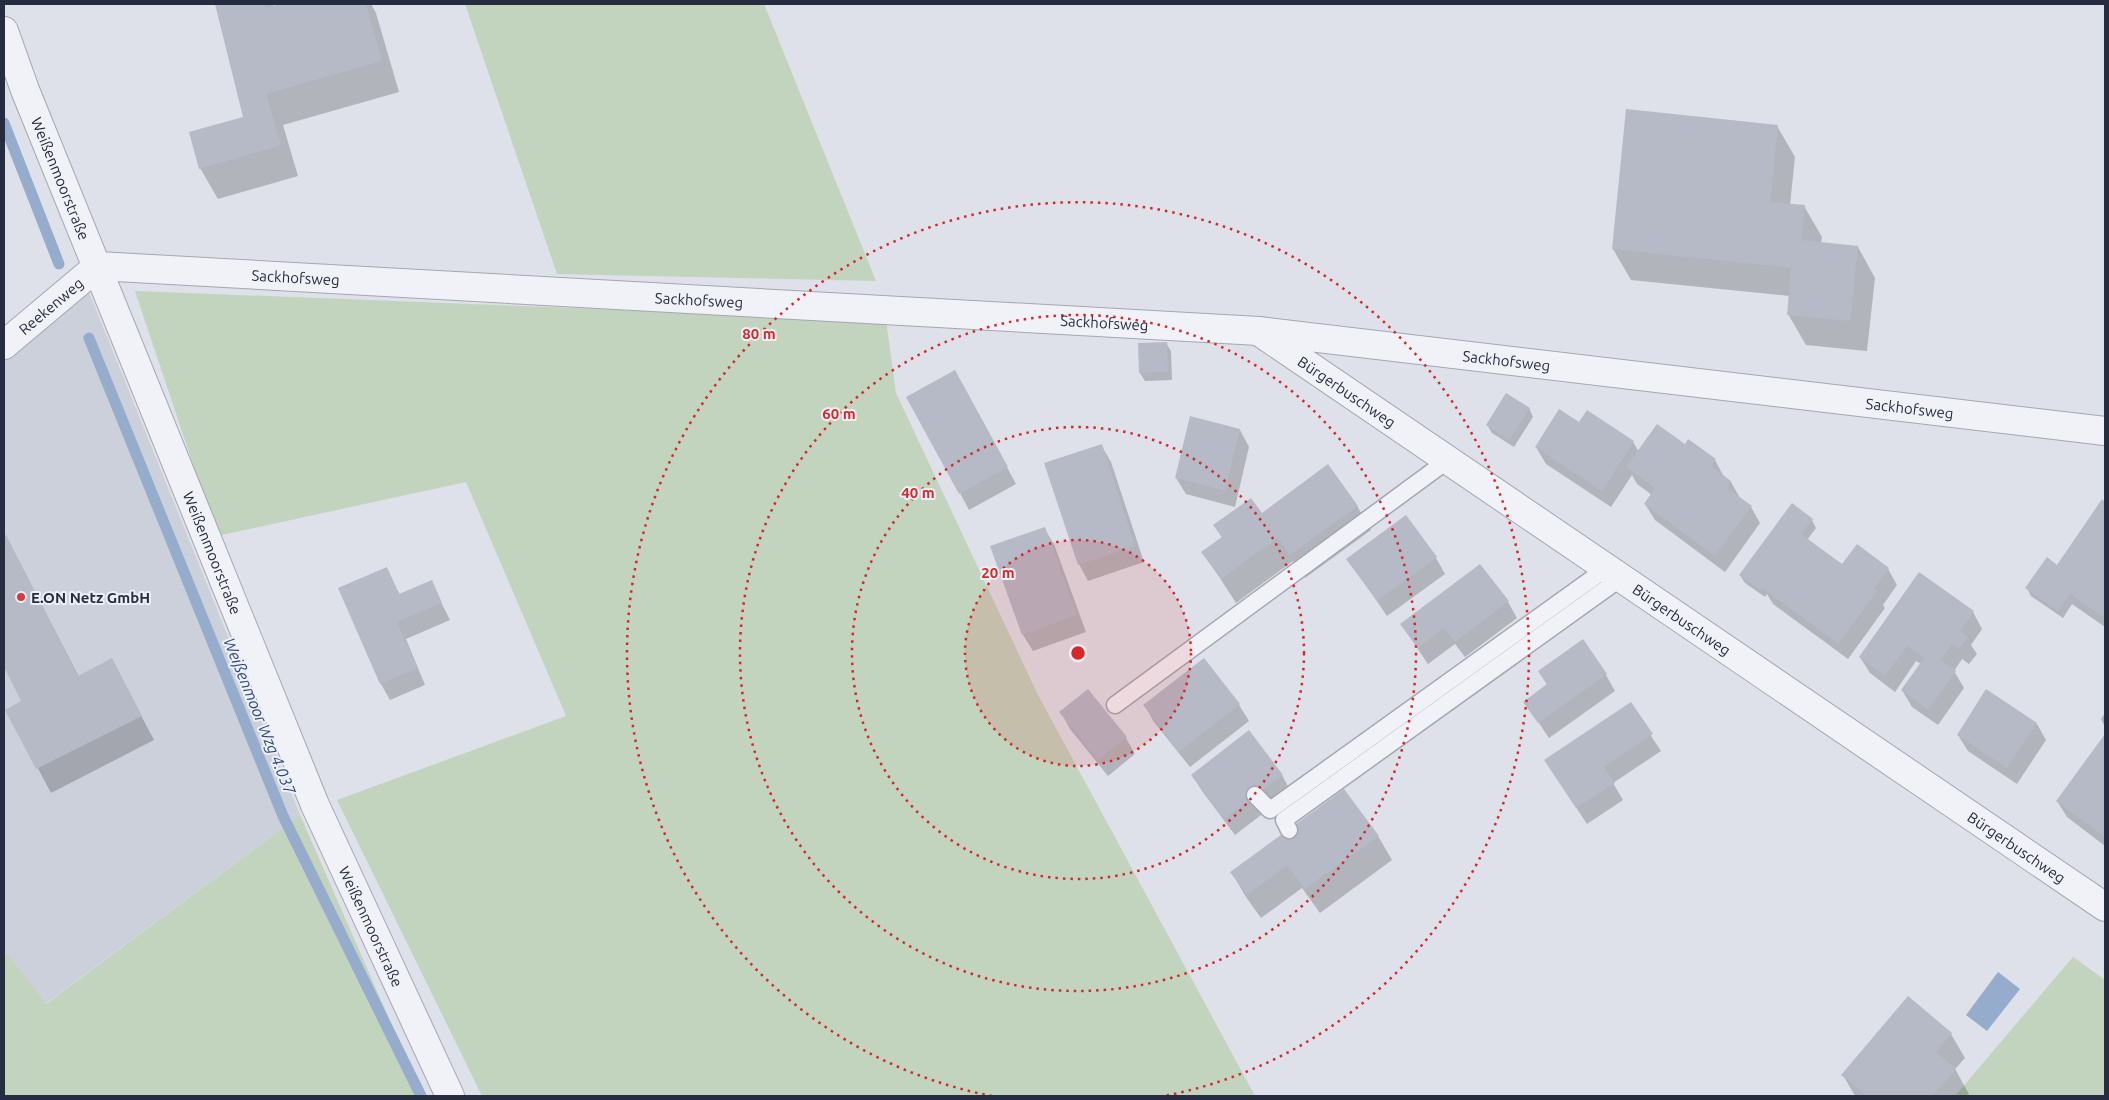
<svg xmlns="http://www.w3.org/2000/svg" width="2109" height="1100" font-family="Ubuntu,sans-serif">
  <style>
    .built { fill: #ccd0db }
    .green { fill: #c2d3be }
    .water { fill: #95accc }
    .shadow { fill: #0003 }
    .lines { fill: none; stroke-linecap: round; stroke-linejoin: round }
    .stream { stroke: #95accc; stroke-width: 11 }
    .building { fill: #b5bac6 }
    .lane-casing { stroke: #a3a7b3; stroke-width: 19 }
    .street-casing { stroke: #a3a7b3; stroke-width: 30 }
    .lane { stroke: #f1f2f7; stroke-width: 16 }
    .street { stroke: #f1f2f7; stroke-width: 28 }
    .ring { fill: none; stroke: #d62828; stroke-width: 2.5; stroke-dasharray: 2.5 5 }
    .poi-dot { fill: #d93743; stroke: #edf0f6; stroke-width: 2 }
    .labels { text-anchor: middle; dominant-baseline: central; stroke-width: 4; stroke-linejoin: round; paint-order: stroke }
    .street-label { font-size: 15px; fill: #262d41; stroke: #edf0f6 }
    .poi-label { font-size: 15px; font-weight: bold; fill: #262d41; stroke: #edf0f6; text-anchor: start }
    .water-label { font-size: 16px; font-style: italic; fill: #2c4878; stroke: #edf0f6 }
    .centre { fill: #d62828; stroke: #edf0f6; stroke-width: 2.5 }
    .ring-label { font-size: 15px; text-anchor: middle; font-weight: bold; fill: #d62828; stroke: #edf0f6; stroke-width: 4; stroke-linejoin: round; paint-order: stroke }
  </style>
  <rect width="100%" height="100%" fill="#dee1e9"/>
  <!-- built -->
  <path class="built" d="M89 292 300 815 45 1004 7 953 4 956V356Z"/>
  <!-- green -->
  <g class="green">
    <path d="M465 4H764L876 281 557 274Z"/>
    <path d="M135 291 886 320 896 393 1037 693 1255 1096H482L337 800 566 716 466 482 217 536Z"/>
    <path d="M300 815 423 1096H4V956L7 953 46 1004Z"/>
    <path d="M2073 957 2105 980V1096H1955Z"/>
  </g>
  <!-- water -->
  <path class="water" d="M1998 972 2020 989 1987 1031 1966 1015Z"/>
  <!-- shadow -->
  <g class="shadow">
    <path d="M216 4H273L274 7 285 4H371L376 13 399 92 283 125 298 176 218 199 200 168 244 118Z"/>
    <path d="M1777 126 1795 157 1790 205 1804 206 1822 237 1821 243 1858 247 1875 278 1867 351 1806 345 1788 314 1790 296 1631 280 1613 249Z"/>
    <path d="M1166 343 1171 351 1172 380 1145 381 1140 373Z"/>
    <path d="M964 388 1016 484 969 510 960 493Z"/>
    <path d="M1529 408 1533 417 1514 447 1492 433 1487 425Z"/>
    <path d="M1580 424 1633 442 1639 452 1685 446 1715 460 1724 477 1731 482 1740 498 1751 507 1760 523 1725 572 1655 520 1645 504 1652 495 1637 484 1632 475 1611 507 1546 464 1536 447Z"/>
    <path d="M1240 430 1249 447 1235 507 1186 494 1176 478Z"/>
    <path d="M1101 445 1111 462 1144 562 1088 581 1079 564Z"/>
    <path d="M2102 501 2105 503V627L2072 604 2063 618 2031 596 2027 588 2057 567Z"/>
    <path d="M1357 506 1371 530 1305 578 1293 561 1236 603 1203 552 1222 538 1215 525Z"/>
    <path d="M1812 520 1816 528 1807 540 1843 566 1888 569 1897 585 1883 605 1885 608 1848 659 1773 604 1767 594 1765 597 1745 583 1740 575Z"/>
    <path d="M1044 528 1054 544 1086 632 1033 651 1023 635 991 547Z"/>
    <path d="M4 537H5L19 561 79 677 112 660 154 740 51 793 7 710 23 702 4 664Z"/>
    <path d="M1436 558 1445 574 1387 616 1348 559Z"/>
    <path d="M386 568 400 595 431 582 450 620 406 639 425 685 390 700 381 684 339 588Z"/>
    <path d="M1508 602 1517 618 1465 657 1455 644 1428 664 1401 624Z"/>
    <path d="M1973 612 1982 629 1971 645 1977 654 1969 664 1962 659 1954 671 1964 688 1938 725 1912 707 1902 690 1921 664 1916 661 1895 692 1870 673 1860 657Z"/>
    <path d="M1204 660 1239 705 1249 721 1190 767 1154 722 1145 706Z"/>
    <path d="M1539 672 1606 675 1615 691 1549 738 1525 702 1548 686Z"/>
    <path d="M1630 704 1661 751 1613 783 1623 800 1587 824 1545 760Z"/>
    <path d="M1061 712 1126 738 1135 754 1108 776 1070 729Z"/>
    <path d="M2105 713V727L2101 719Z"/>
    <path d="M2037 724 2046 740 2017 784 1968 751 1958 735Z"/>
    <path d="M2105 735V846L2067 817 2057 801Z"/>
    <path d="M1192 775H1282L1291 792 1235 835 1202 791Z"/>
    <path d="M1378 836 1392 860 1320 913 1302 888 1261 918 1246 897 1232 873Z"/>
    <path d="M1951 1034 1965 1058 1955 1069 1969 1094 1967 1096H1855L1843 1075Z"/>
  </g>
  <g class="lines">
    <!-- stream -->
    <g class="stream">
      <path d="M4 123 59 264"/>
      <path d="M89 338 283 816 421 1096"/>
    </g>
  </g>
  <!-- building -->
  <g class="building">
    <path d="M215 4H265L266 8 280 4H366L382 61 266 94 281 145 199 169 189 132 243 117Z"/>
    <path d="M1626 109 1778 125 1770 202 1805 205 1801 240 1858 246 1850 321 1787 315 1791 268 1612 249Z"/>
    <path d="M1167 342 1168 372 1139 373 1138 343Z"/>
    <path d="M955 370 1008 467 959 494 906 397Z"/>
    <path d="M1506 393 1530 408 1509 440 1486 425Z"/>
    <path d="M1559 409 1579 422 1587 410 1634 441 1602 491 1535 447Z"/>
    <path d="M1190 416 1240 429 1225 491 1175 478Z"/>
    <path d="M1657 424 1685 444 1688 439 1716 459 1711 466 1731 481 1727 488 1752 506 1715 556 1644 504 1655 488 1626 467Z"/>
    <path d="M1102 444 1135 546 1078 565 1044 463Z"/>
    <path d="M1328 464 1358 506 1290 555 1278 538 1221 579 1201 552 1222 537 1213 525 1251 498 1262 513Z"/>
    <path d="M2102 499 2105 502V618L2070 594 2058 611 2025 588 2047 557 2057 565Z"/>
    <path d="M1792 503 1813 519 1801 534 1842 564 1857 544 1889 568 1874 589 1877 591 1838 644 1762 588 1760 590 1739 575Z"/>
    <path d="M1406 515 1437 557 1377 601 1346 559Z"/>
    <path d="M1045 527 1077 615 1022 635 990 546Z"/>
    <path d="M6 535 78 676 112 658 142 716 36 769 5 710 21 701 4 667V536Z"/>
    <path d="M1480 564 1509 601 1455 642 1444 628 1418 648 1400 624Z"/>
    <path d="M387 567 399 594 432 580 442 603 397 622 417 668 380 684 338 588Z"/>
    <path d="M1919 572 1974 611 1960 631 1968 637 1959 649 1952 644 1941 660 1956 671 1928 710 1901 690 1924 658 1907 646 1885 676 1859 657Z"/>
    <path d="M1583 639 1607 674 1538 723 1523 702 1547 684 1538 671Z"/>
    <path d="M1204 658 1240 704 1179 752 1143 705Z"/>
    <path d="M1088 689 1127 737 1098 760 1059 712Z"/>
    <path d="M1986 689 2037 723 2007 768 1957 735Z"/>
    <path d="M1631 702 1653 734 1604 767 1615 783 1576 808 1544 760Z"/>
    <path d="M1249 730 1283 775 1224 819 1191 775Z"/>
    <path d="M2105 734V837L2056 801Z"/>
    <path d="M1344 789 1379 836 1305 889 1287 865 1247 895 1230 872Z"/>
    <path d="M1908 996 1952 1033 1936 1052 1956 1069 1933 1096H1867L1841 1075Z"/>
  </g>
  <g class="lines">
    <defs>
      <g id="lane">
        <path d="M1115 705 1448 460"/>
        <path d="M1255 795 1270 810 1607 568"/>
        <path d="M1289 830 1284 820 1621 578"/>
      </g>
      <g id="street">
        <path id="s1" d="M4 31 25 90 315 805 450 1096"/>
        <path id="s2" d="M98 266 1259 331 2105 431"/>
        <path id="s3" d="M1261 333 2105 907"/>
        <path id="s4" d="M4 345 98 266"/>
      </g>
    </defs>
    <!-- lane casing -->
    <use href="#lane" class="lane-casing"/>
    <!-- street casing -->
    <use href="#street" class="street-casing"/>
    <!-- lane -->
    <use href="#lane" class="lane"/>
    <!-- street -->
    <use href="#street" class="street"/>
  </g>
  <!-- distance rings -->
  <circle cx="1078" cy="653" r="113" fill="#d62828" fill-opacity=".12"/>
  <g class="ring">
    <circle cx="1078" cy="653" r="113"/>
    <circle cx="1078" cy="653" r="226"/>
    <circle cx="1078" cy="653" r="338"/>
    <path d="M992 1096A451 451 0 1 1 1164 1096"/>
  </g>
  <!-- markers -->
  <circle class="poi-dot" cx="21" cy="597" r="5"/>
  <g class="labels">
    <!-- street labels -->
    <g class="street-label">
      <text stroke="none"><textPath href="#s1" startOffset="158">Weißenmoorstraße</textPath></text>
      <text stroke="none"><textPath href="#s2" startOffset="198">Sackhofsweg</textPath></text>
      <text stroke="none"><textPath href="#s2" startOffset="602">Sackhofsweg</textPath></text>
      <text stroke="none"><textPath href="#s4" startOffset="61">Reekenweg</textPath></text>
      <text stroke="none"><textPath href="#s2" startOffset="1008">Sackhofsweg</textPath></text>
      <text stroke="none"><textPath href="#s2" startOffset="1412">Sackhofsweg</textPath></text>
      <text stroke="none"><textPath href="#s3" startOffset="104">Bürgerbuschweg</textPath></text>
      <text stroke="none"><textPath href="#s2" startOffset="1818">Sackhofsweg</textPath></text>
      <text stroke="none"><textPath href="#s1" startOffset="562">Weißenmoorstraße</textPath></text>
      <text stroke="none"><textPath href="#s3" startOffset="509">Bürgerbuschweg</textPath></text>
      <text stroke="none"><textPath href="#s3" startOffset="914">Bürgerbuschweg</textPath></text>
      <text stroke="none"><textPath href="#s1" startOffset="968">Weißenmoorstraße</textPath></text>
    </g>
    <!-- poi labels -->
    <g class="poi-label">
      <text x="31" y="597">E.ON Netz GmbH</text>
    </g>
    <!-- water labels -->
    <g class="water-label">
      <text transform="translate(260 716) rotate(68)">Weißenmoor Wzg 4.037</text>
    </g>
  </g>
  <circle cx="1078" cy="653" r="8" class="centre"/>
  <g class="ring-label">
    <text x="759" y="339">80 m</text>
    <text x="839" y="419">60 m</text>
    <text x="918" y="498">40 m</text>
    <text x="998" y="578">20 m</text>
  </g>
  <!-- border -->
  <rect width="2109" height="1100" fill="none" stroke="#262d41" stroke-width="10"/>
</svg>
